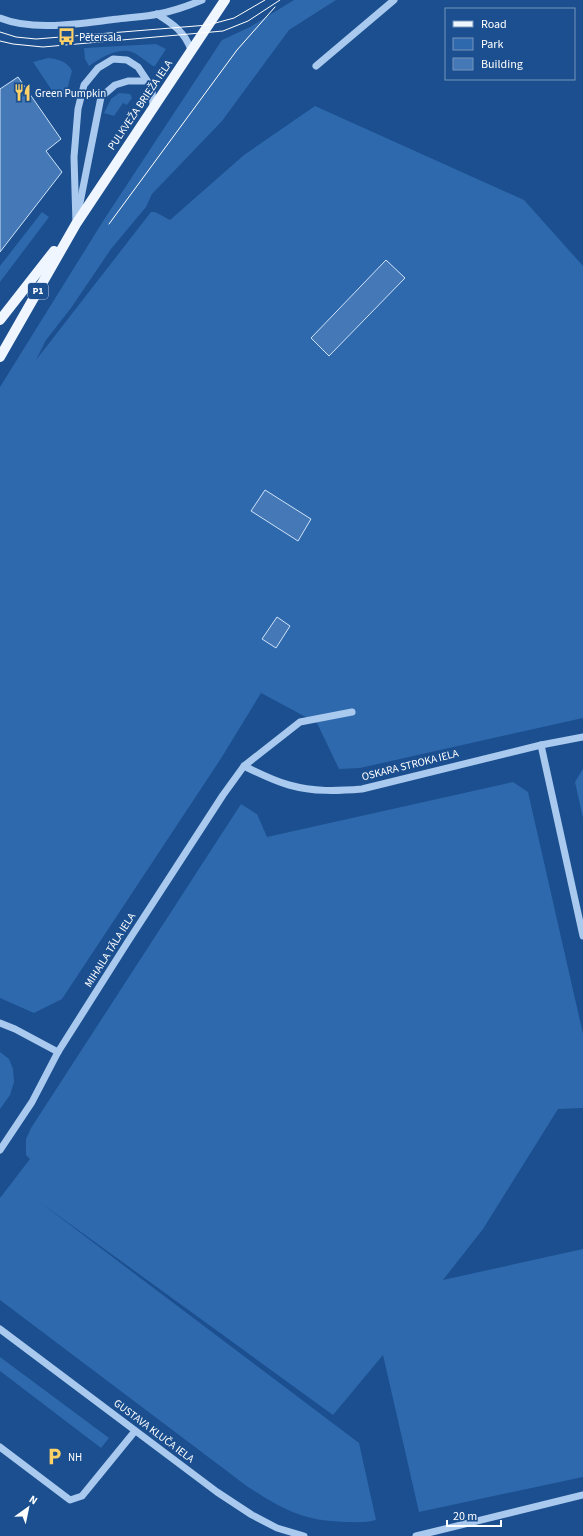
<svg xmlns="http://www.w3.org/2000/svg" width="583" height="1536" font-family="'Source Sans 3',sans-serif">
  <style>
    .green { fill: #2e69ad }
    .building { fill: #4478b7; stroke: #cfe3fa }
    .lines { fill: none; stroke-linecap: round; stroke-linejoin: round }
    .minor { stroke: #a9c9ee; stroke-width: 7 }
    .major { stroke: #f0f6ff; stroke-width: 10 }
    .tram { stroke: #fff; stroke-width: 1 }
    .labels { text-anchor: middle; dominant-baseline: central; stroke-width: 3.5; stroke-linejoin: round; paint-order: stroke }
    .shield { fill: #1b4f8f; stroke: #bbcadd; stroke-width: 1 }
    .shield-label { font-size: 10px; font-weight: bold; fill: #fff }
    .poi-label { font-size: 11px; fill: #fff; stroke: #1b4f8f; text-anchor: start }
    .street-label { font-size: 11px; fill: #fff; stroke: #1b4f8f }
  </style>
  <rect width="100%" height="100%" fill="#1b4f8f"/>
  <!-- green -->
  <g class="green">
    <path d="M294 0H336L289 30 222 121 152 194 146 207 111 249 71 308 46 340 36 360 151 212H155L170 220 244 155 315 106 524 200 583 266V718L360 768 339 769 317 723 261 693 220 760 62 999 34 1013 0 998V387L105 218 222 40 250 27Z"/>
    <path d="M156 44 166 49 155 66H153C145 61 136 52 128 51 114 49 99 59 89 66L85 59 84 48Z"/>
    <path d="M48 58C58 59 67 61 72 71L66 94 53 92 33 62Z"/>
    <path d="M119 93 130 94 132 98 127 105 123 103 114 116 104 113 111 99Z"/>
    <path d="M42 212 49 217 0 282V266Z"/>
    <path d="M583 769V818L575 782Z"/>
    <path d="M513 782 528 792 583 1034V1108L558 1109 483 1229 443 1280 583 1249V1477L419 1512 383 1355 333 1415 41 1203 359 1443 376 1520C366 1523 356 1522 345 1522 303 1521 282 1509 248 1487L0 1300V1198L30 1159 26 1155V1139L31 1128 241 804 257 814 267 837Z"/>
    <path d="M0 1052 9 1059 13 1069 14 1082 10 1095 0 1109Z"/>
    <path d="M0 1357 109 1438 101 1448 0 1371Z"/>
  </g>
  <!-- building -->
  <g class="building">
    <path d="M18 77 61 139 46 151 62 172 0 252V89Z"/>
    <path d="M386 260 405 278 329 356 311 338Z"/>
    <path d="M265 490 311 519 298 541 251 511Z"/>
    <path d="M277 617 290 626 276 648 262 639Z"/>
  </g>
  <g class="lines">
    <!-- minor -->
    <g class="minor">
      <path d="M157 14C173 24 185 32 191 50"/>
      <path d="M0 18C34 32 82 23 118 19 131 17 145 17 158 14 173 11 188 6 202 0"/>
      <path d="M316 66 394 0"/>
      <path d="M78 213 101 97 115 85 128 81H147"/>
      <path d="M76 224 74 157 78 109 84 85 98 68 113 59 127 60 138 67 152 88 153 107"/>
      <path d="M541 745 583 936"/>
      <path d="M244 766C258 773 274 781 289 785 314 792 337 791 362 789L541 745 583 737"/>
      <path d="M0 1023 15 1029 58 1052"/>
      <path d="M0 1150 32 1102 58 1052 127 943 223 795 244 766 300 722 352 712"/>
      <path d="M0 1329 217 1492 252 1515 277 1528 304 1536"/>
      <path d="M0 1447 70 1500 82 1496 135 1431"/>
      <path d="M416 1536 583 1495"/>
    </g>
    <!-- major -->
    <g class="major">
      <path d="M0 320 54 251"/>
      <path d="M0 357 76 224 225 0"/>
    </g>
    <!-- tram -->
    <g class="tram">
      <path d="M0 32 16 37 36 39 208 25 234 18 265 0"/>
      <path d="M0 41 13 44 43 47 223 31 248 21 280 0"/>
      <path d="M109 224 237 50 275 7"/>
    </g>
  </g>
  <!-- icons -->
  <defs>
    <symbol id="bus-bare" viewBox="-9 -9 18 18"><path d="M-5-6H5V4H4V6H2V4H-2V6H-4V4H-5ZM-3.5-4V0h7V-4ZM-3.5 1.2v1.5H-2V1.2ZM2 1.2v1.5H3.5V1.2Z" fill="#ffd166" stroke="#1b4f8f" stroke-width="2.5" paint-order="stroke"/></symbol>
    <symbol id="restaurant-bare" viewBox="-9 -9 18 18"><path d="M-5-6h1v4h1v-4h1v4h1v-4h1v5L-1.5 .5V6h-2V.5L-5-1ZM5-6V6H3V1.5H1.5Q1.5-4 5-6Z" fill="#ffd166" stroke="#1b4f8f" stroke-width="2.5" paint-order="stroke"/></symbol>
    <symbol id="parking-bare" viewBox="-9 -9 18 18"><path d="M-3.5-5.5H1a3.5 3.5 0 0 1 0 7H-1V5.5H-3.5ZM-1-3.4V-.6H.8a1.4 1.4 0 0 0 0-2.8Z" fill="#ffd166" stroke="#1b4f8f" stroke-width="2.5" paint-order="stroke"/></symbol>
  </defs>
  <g fill-rule="evenodd">
    <use href="#bus-bare" x="54" y="24" width="25" height="25"/>
    <use href="#restaurant-bare" x="10" y="80" width="25" height="25"/>
    <use href="#parking-bare" x="42" y="1444" width="25" height="25"/>
  </g>
  <g class="labels">
    <!-- shield labels -->
    <rect class="shield" x="28" y="283" width="20" height="16" rx="3"/>
    <g class="shield-label">
      <text x="38" y="291">P1</text>
    </g>
    <!-- poi labels -->
    <g class="poi-label">
      <text x="79" y="37">Pētersala</text>
      <text x="35" y="93">Green Pumpkin</text>
      <text x="68" y="1457">NH</text>
    </g>
    <!-- street labels -->
    <g class="street-label">
      <text transform="translate(140 105) rotate(-56)">PULKVEŽA BRIEŽA IELA</text>
      <text transform="translate(410 765) rotate(-14)">OSKARA STROKA IELA</text>
      <text transform="translate(110 950) rotate(-58)">MIHAILA TĀLA IELA</text>
      <text transform="translate(154 1431) rotate(37)">GUSTAVA KLUČA IELA</text>
    </g>
  </g>
  <!-- legend -->
  <rect x="445" y="8" width="130" height="72" fill="#1b4f8f" stroke="#7695bc"/>
  <rect x="453" y="21" width="20" height="6" fill="#f0f6ff" stroke="#7695bc"/>
  <text x="481" y="28" font-size="12" fill="#ffffff">Road</text>
  <rect x="453" y="38" width="20" height="12" fill="#2e69ad" stroke="#7695bc"/>
  <text x="481" y="48" font-size="12" fill="#ffffff">Park</text>
  <rect x="453" y="58" width="20" height="12" fill="#4478b7" stroke="#7695bc"/>
  <text x="481" y="68" font-size="12" fill="#ffffff">Building</text>
  <!-- north arrow -->
  <g transform="translate(28 1508) rotate(33)" stroke="#1b4f8f" stroke-width="3" paint-order="stroke">
  <path d="M0-3L7 15L0 10L-7 15Z" fill="#ffffff"/>
  <text y="-6" font-size="11" font-weight="bold" text-anchor="middle" fill="#ffffff">N</text>
  </g>
  <!-- scale -->
  <path d="M447 1520v6h54v-6" fill="none" stroke="#ffffff" stroke-width="2"/>
  <text x="453" y="1520" font-size="12" fill="#ffffff" stroke="#1b4f8f" stroke-width="3" paint-order="stroke">20 m</text>
</svg>
